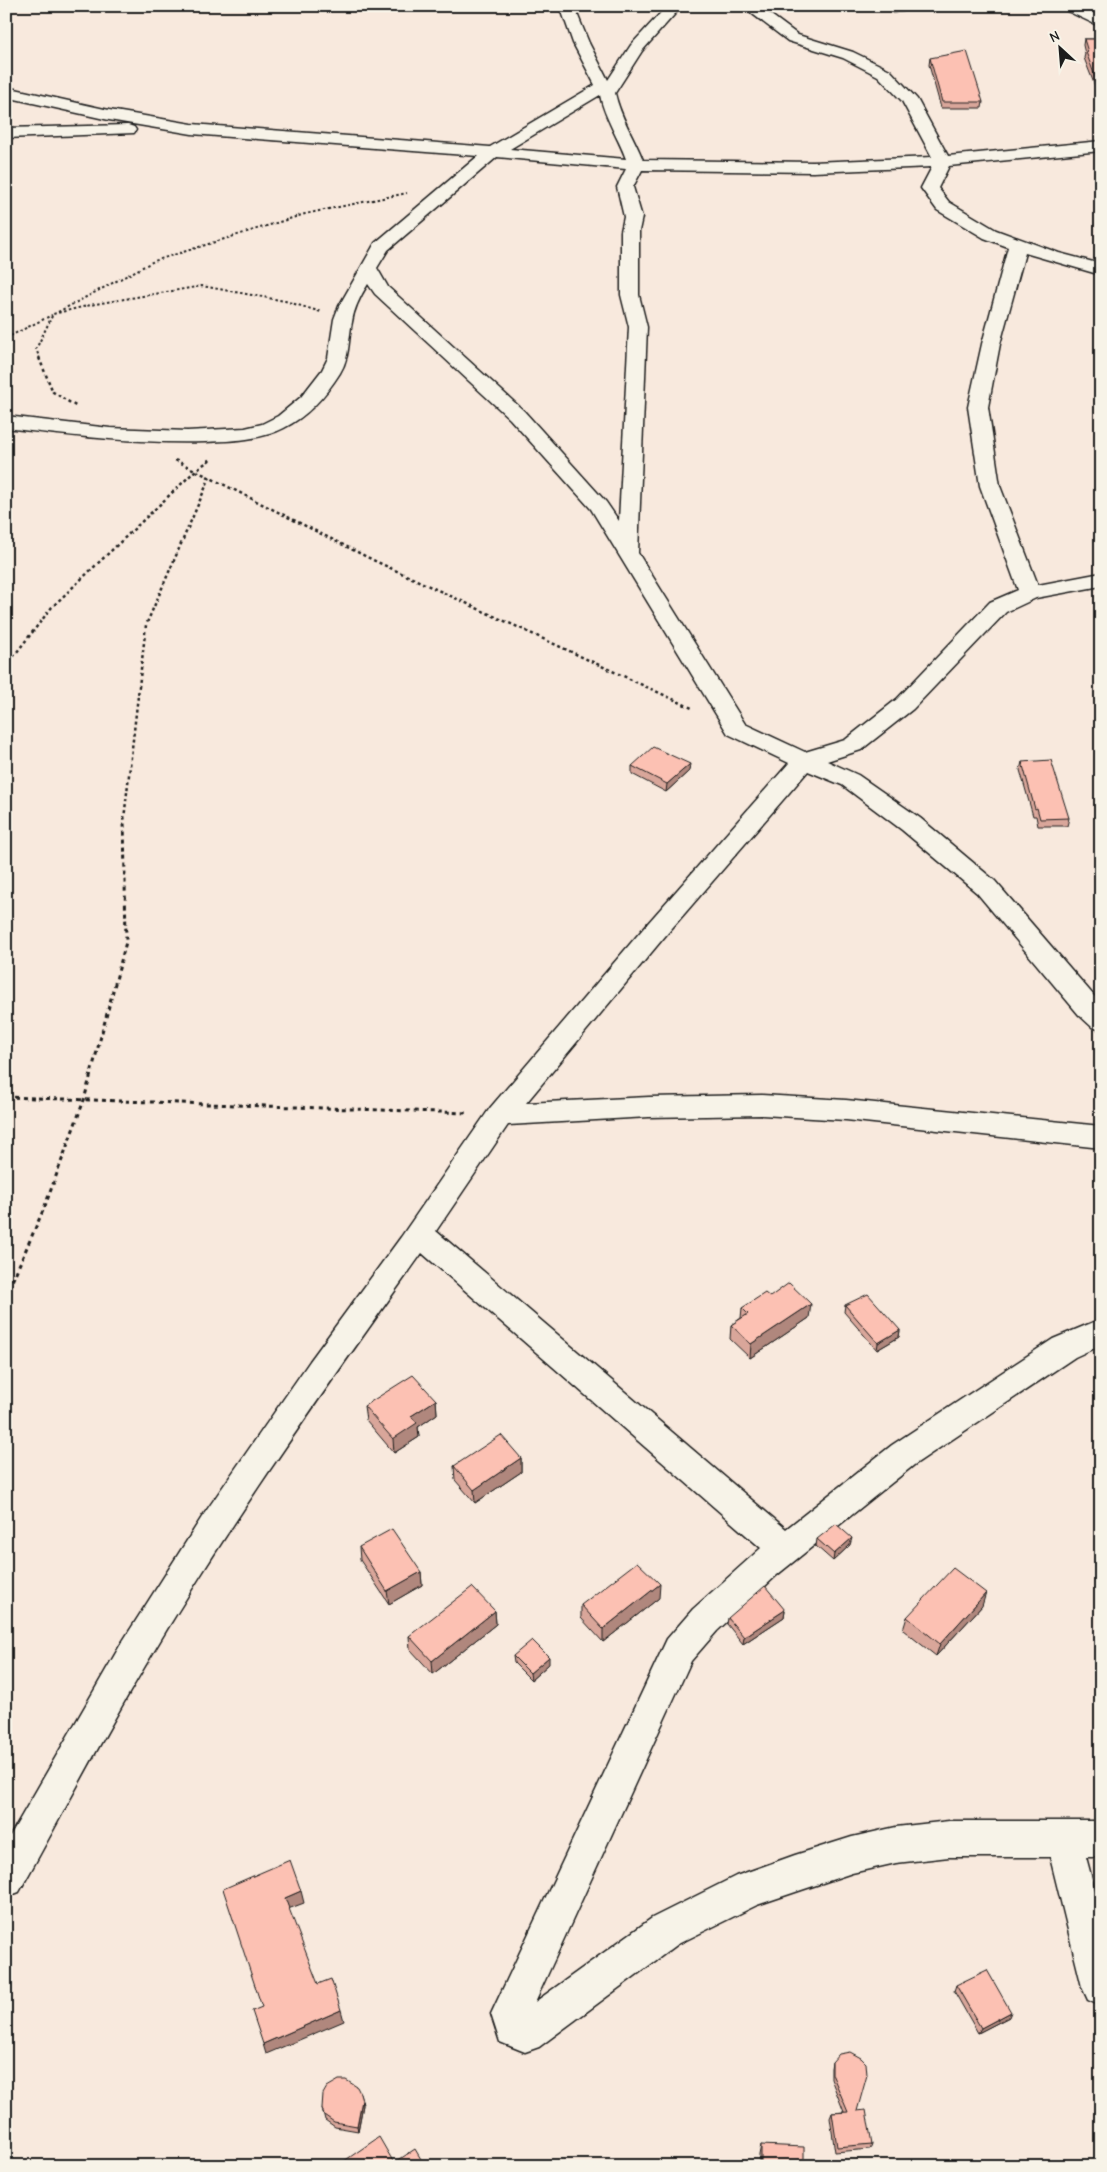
<svg xmlns="http://www.w3.org/2000/svg" width="1107" height="2172" font-family="'Comic Neue',sans-serif">
  <style>
    .lines { fill: none; stroke-linecap: round; stroke-linejoin: round }
    .minor-casing { stroke: #1c1c1c; stroke-width: 3 }
    .path-far2 { stroke: #1c1c1c; stroke-width: 2; stroke-dasharray: 2.5 2.5; stroke-linecap: butt }
    .path-far1 { stroke: #1c1c1c; stroke-width: 2.5; stroke-dasharray: 3 3; stroke-linecap: butt }
    .path { stroke: #1c1c1c; stroke-width: 3; stroke-dasharray: 4 4; stroke-linecap: butt }
    .minor { fill: #f7f3e8; fill-rule: evenodd }
    .wall { fill: #d9a69a; stroke: #1c1c1c }
    .shaded-wall { fill: #b0877d; stroke: #1c1c1c }
    .building { fill: #fcc1b3; stroke: #1c1c1c }
  </style>
  <rect width="100%" height="100%" fill="#f8e9dd"/>
  <filter id="ink" filterUnits="userSpaceOnUse"><feTurbulence type="fractalNoise" baseFrequency=".02" numOctaves="2"/><feDisplacementMap in="SourceGraphic" scale="10" xChannelSelector="R" yChannelSelector="G"/><feConvolveMatrix kernelMatrix="1 2 1 2 8 2 1 2 1" color-interpolation-filters="sRGB"/></filter>
  <g filter="url(#ink)">
    <g class="lines">
      <defs>
        <g id="minor">
          <path d="M560 6H574L589 43 608 80 631 45 667 6H682L642 51 615 93C620 117 634 137 643 160L813 162 932 157 902 101 878 76 843 58 788 41 742 6H759L798 35 853 52 890 70 917 99 948 156 1101 141V151L949 166 938 188 949 202 996 230 1059 253 1101 264V275L1025 253 1000 344 988 407 1000 486 1038 585 1101 573V586L1036 598 1006 612 913 709 861 750 827 761 858 775 920 818 995 881 1101 1004V1030L1092 1027 1079 1015 977 893 902 830 842 785 808 771 666 935 526 1103 649 1097 762 1095 846 1100 1101 1126V1148L846 1120 762 1115 649 1117 508 1125 436 1231 786 1529 892 1445 1053 1339 1101 1319V1345L1075 1357 914 1465 777 1575 717 1631 691 1661 535 2002 652 1918 736 1876 795 1855 852 1837 896 1827 949 1821H1101V1857H1086L1101 1913V2006L1088 2000 1082 1987 1050 1857H949L896 1863 852 1873 757 1905 678 1944 539 2047 525 2052 500 2042 491 2014 667 1639 693 1609 761 1548 422 1253C326 1388 229 1523 145 1666 101 1740 61 1817 19 1892L6 1897V1843L121 1644 202 1517 310 1361 401 1237 490 1108 648 923 789 763 728 734 591 509 510 419 375 294 368 284C361 295 354 308 352 322 348 340 350 357 340 373 326 395 308 416 284 428 261 440 232 441 206 442 139 444 73 436 6 428V416L110 428 187 431 245 428 262 424 278 416 301 397 322 370 328 358 334 319 339 306 375 243 478 156 192 134 109 120 6 97V87L109 110 192 124 490 147 595 85 573 43ZM600 95C604 117 618 137 626 159L510 149ZM497 157 626 169 617 187 624 217 621 231V295L629 327 619 521 606 502 524 411 388 287 377 268 388 250ZM932 167 921 188 937 210 984 238 1008 247 982 344 968 407 980 486 1018 590 990 602 897 699 845 740 805 752 745 724 638 553 647 327 639 295V231L642 217 633 187 642 170 813 172Z"/>
          <path d="M1061 6H1080L1101 17V27L1063 9Z"/>
          <path d="M128 125 134 127 136 130 134 133 6 138V128Z"/>
        </g>
      </defs>
      <!-- minor casing -->
      <use href="#minor" class="minor-casing"/>
      <!-- path-far2 -->
      <g class="path-far2">
        <path d="M58 312 154 261 305 214 407 193"/>
        <path d="M6 338 52 315"/>
        <path d="M40 359 36 349 53 314 95 304 202 286 285 301 321 312"/>
      </g>
      <!-- path-far1 -->
      <g class="path-far1">
        <path d="M39 358 53 392 77 407"/>
        <path d="M175 460 371 559 692 708"/>
        <path d="M6 666 52 607 196 470 211 459"/>
        <path d="M124 819 146 625 210 477"/>
      </g>
      <!-- path -->
      <g class="path">
        <path d="M6 1097 468 1113"/>
        <path d="M6 1295 45 1206 84 1100 126 942 124 818"/>
      </g>
      <!-- minor -->
      <use href="#minor" class="minor"/>
    </g>
    <!-- wall -->
    <g class="wall">
      <path d="M886 6H930L909 11 893 13Z"/>
      <path d="M1084 39H1101V86H1095L1084 58 1085 54 1083 45Z"/>
      <path d="M930 58 983 102 982 108H941L929 65Z"/>
      <path d="M1022 762 1069 818 1067 826H1038L1036 816H1033L1020 770Z"/>
      <path d="M632 766 689 771 666 792 632 774Z"/>
      <path d="M770 1297 809 1318 750 1358 730 1339 731 1325 741 1318 742 1308Z"/>
      <path d="M845 1305 900 1330 899 1337 877 1350 844 1312Z"/>
      <path d="M436 1400 437 1414 418 1427 419 1437 394 1453 366 1420 364 1406Z"/>
      <path d="M521 1458V1472L475 1503 455 1480 454 1466Z"/>
      <path d="M817 1539 850 1545 833 1561 816 1546Z"/>
      <path d="M359 1547 421 1572 422 1585 389 1604 360 1560Z"/>
      <path d="M659 1598 603 1642 581 1618V1605Z"/>
      <path d="M982 1606 936 1656 903 1630 907 1617Z"/>
      <path d="M785 1610 784 1617 743 1644 727 1624 728 1618Z"/>
      <path d="M495 1611 496 1624 433 1674 410 1649 409 1636Z"/>
      <path d="M513 1656 549 1664 531 1680 514 1663Z"/>
      <path d="M956 1985 1009 2017 978 2033 954 1991Z"/>
      <path d="M832 2062 872 2144 870 2149 835 2152 830 2118 832 2113 844 2112 831 2079V2068Z"/>
      <path d="M360 2093 363 2105 358 2131 335 2127 325 2120 322 2108Z"/>
      <path d="M761 2145 804 2166H759V2155Z"/>
    </g>
    <!-- shaded-wall -->
    <g class="shaded-wall">
      <path d="M893 6H930L909 11 893 13Z"/>
      <path d="M690 764 689 771 666 792 667 784Z"/>
      <path d="M811 1304 809 1318 750 1358 751 1344Z"/>
      <path d="M900 1330 899 1337 877 1350 878 1343Z"/>
      <path d="M436 1400 437 1414 418 1427 419 1437 394 1453 393 1439 411 1416Z"/>
      <path d="M521 1458V1472L475 1503 474 1490Z"/>
      <path d="M852 1538 850 1545 833 1561 834 1554Z"/>
      <path d="M421 1572 422 1585 389 1604 387 1591Z"/>
      <path d="M660 1584 659 1598 603 1642V1629Z"/>
      <path d="M986 1593 982 1606 936 1656 940 1644Z"/>
      <path d="M785 1610 784 1617 743 1644 744 1637Z"/>
      <path d="M495 1611 496 1624 433 1674 432 1661Z"/>
      <path d="M549 1657V1664L531 1680 530 1673Z"/>
      <path d="M301 1891 304 1903 288 1909 285 1898Z"/>
      <path d="M341 2010 344 2021 266 2054 263 2044Z"/>
      <path d="M1011 2012 1009 2017 978 2033 981 2028Z"/>
      <path d="M362 2100 363 2105 358 2131 357 2126Z"/>
    </g>
    <!-- building -->
    <g class="building">
      <path d="M1084 39H1101V79H1096L1086 52H1088Z"/>
      <path d="M967 51 983 102H942L930 58Z"/>
      <path d="M653 747 690 764 667 784 632 766Z"/>
      <path d="M1051 760 1069 818 1040 819 1037 808 1035 809 1022 762Z"/>
      <path d="M789 1283 811 1304 751 1344 731 1325 748 1314 742 1308 765 1293 770 1297Z"/>
      <path d="M868 1294 900 1330 878 1343 845 1305Z"/>
      <path d="M413 1375 436 1400 411 1416 417 1423 393 1439 364 1406Z"/>
      <path d="M501 1435 521 1458 474 1490 454 1466Z"/>
      <path d="M836 1524 852 1538 834 1554 817 1539Z"/>
      <path d="M392 1529 421 1572 387 1591 359 1547Z"/>
      <path d="M637 1562 660 1584 603 1629 581 1605Z"/>
      <path d="M953 1568 986 1593 940 1644 907 1617Z"/>
      <path d="M765 1586 785 1610 744 1637 728 1618Z"/>
      <path d="M472 1587 495 1611 432 1661 409 1636Z"/>
      <path d="M532 1640 549 1657 530 1673 513 1656Z"/>
      <path d="M290 1860 301 1891 285 1898 318 1984 331 1979 341 2010 263 2044 252 2011 262 2007 223 1889Z"/>
      <path d="M987 1970 1011 2012 981 2028 956 1985Z"/>
      <path d="M850 2052 861 2058 866 2063 867 2075 857 2111 866 2110 872 2144 837 2147 832 2113 848 2112 832 2074V2062L839 2054Z"/>
      <path d="M339 2080H346L357 2087 360 2093 362 2100 357 2126 334 2122 324 2115 322 2108 323 2094 327 2087Z"/>
      <path d="M379 2137 394 2163 415 2149 425 2166H337Z"/>
      <path d="M761 2145 804 2147V2166H761Z"/>
    </g>
  </g>
  <!-- margin -->
  <rect width="1107" height="2172" fill="none" stroke="#f7f3e8" stroke-width="25"/>
  <rect x="12" y="12" width="1082" height="2147" fill="none" stroke="#1c1c1c" stroke-width="2" filter="url(#ink)"/>
  <!-- north arrow -->
  <g transform="translate(1060 48) rotate(334)" stroke="#f7f3e8" stroke-width="4" paint-order="stroke">
  <path d="M0-4L9 19L0 12L-9 19Z" fill="#1c1c1c"/>
  <text y="-8" font-size="14" font-weight="bold" text-anchor="middle" fill="#1c1c1c">N</text>
  </g>
</svg>
